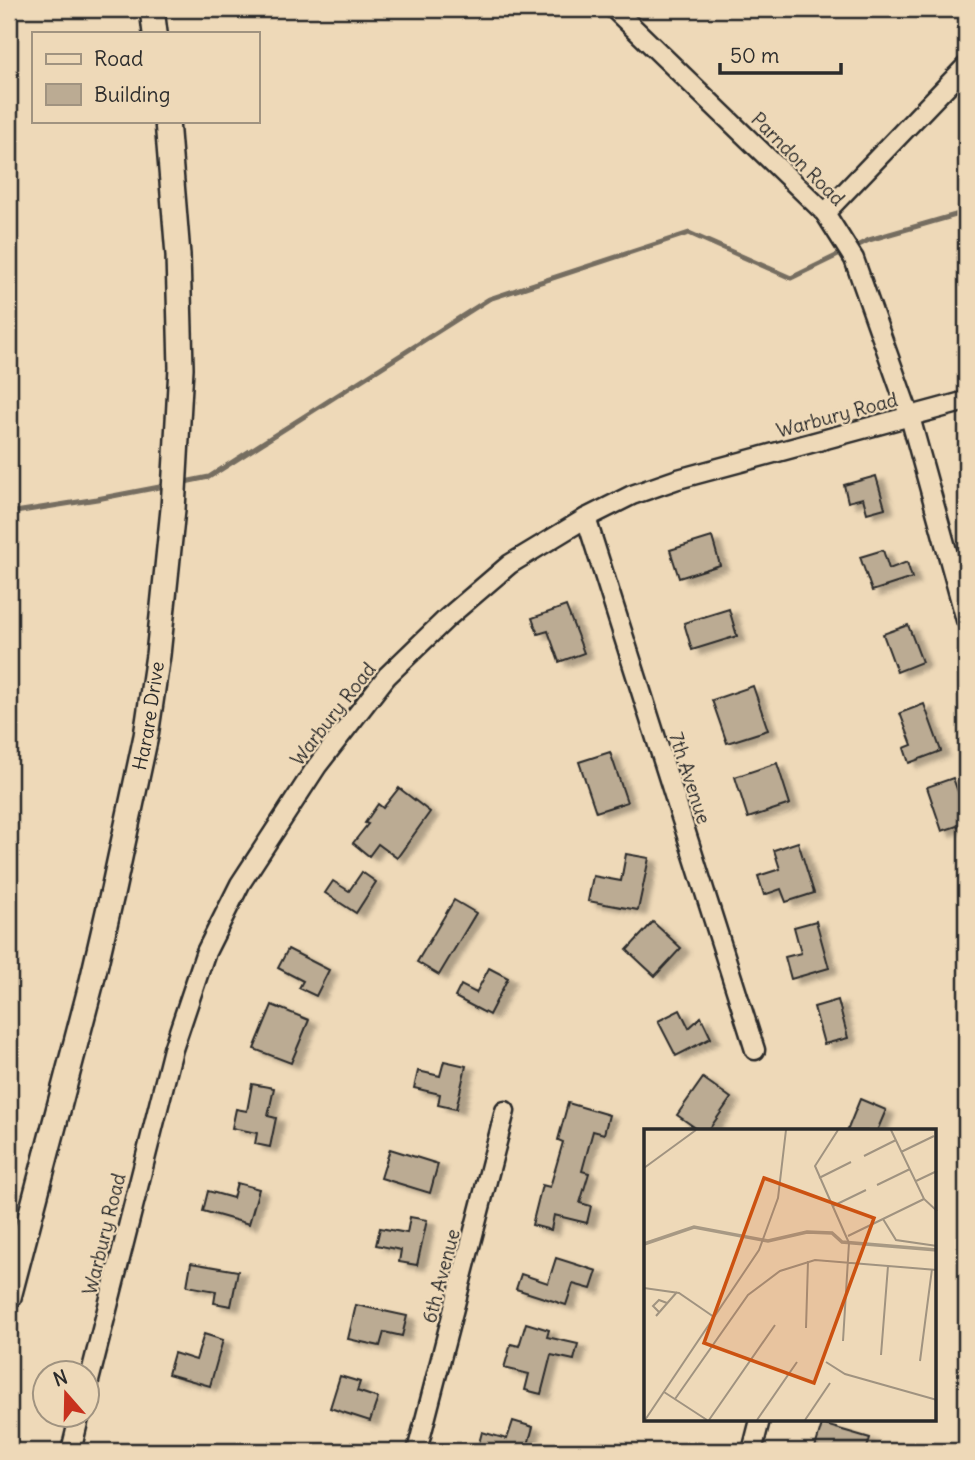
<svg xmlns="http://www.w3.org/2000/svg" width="975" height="1460" font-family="Delius,sans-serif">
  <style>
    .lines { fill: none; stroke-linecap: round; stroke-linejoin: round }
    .stream { stroke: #756d60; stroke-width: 5 }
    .building { fill: #bbab93; stroke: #2b2b2b; stroke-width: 2; filter: url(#shadow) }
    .minor-casing { stroke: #2b2b2b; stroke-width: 23 }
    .major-casing { stroke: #2b2b2b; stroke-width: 28 }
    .minor { stroke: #eed9b8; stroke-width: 18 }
    .major { stroke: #eed9b8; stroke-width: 23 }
    .labels { text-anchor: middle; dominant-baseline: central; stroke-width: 5; stroke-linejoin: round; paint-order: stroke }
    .street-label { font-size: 19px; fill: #2b2b2b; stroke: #eed9b8 }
    .inset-river { fill: none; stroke: #a79984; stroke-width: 3.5 }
    .inset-road { fill: none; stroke: #a09380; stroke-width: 2 }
    .view { fill: #cc5211; fill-opacity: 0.15; stroke: #cc5211; stroke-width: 3.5 }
    .inset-edge { fill: none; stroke: #2b2b2b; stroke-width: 3.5 }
  </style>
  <defs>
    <filter id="shadow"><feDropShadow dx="8" dy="4.5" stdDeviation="2" flood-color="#0004"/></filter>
  </defs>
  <rect width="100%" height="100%" fill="#eed9b8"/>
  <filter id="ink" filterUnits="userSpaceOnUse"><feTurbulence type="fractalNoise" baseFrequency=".0143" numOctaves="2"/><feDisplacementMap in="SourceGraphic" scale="14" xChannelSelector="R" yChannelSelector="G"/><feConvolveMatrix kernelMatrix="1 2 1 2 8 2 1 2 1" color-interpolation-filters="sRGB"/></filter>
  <g filter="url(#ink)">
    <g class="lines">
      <!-- stream -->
      <g class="stream">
        <path d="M180 483 209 477 489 299 689 233 791 278 869 240 966 212"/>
        <path d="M9 513 97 499 170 485"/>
      </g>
    </g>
    <!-- building -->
    <g class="building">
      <path d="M876 476 885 508 867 513 863 498 848 502 844 485Z"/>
      <path d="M712 537 720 565 679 578 670 550Z"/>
      <path d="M883 550 889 569 907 562 912 578 872 591 860 557Z"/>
      <path d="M566 606 584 653 559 662 548 631 538 634 532 618Z"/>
      <path d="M729 609 737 636 692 650 684 623Z"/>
      <path d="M908 625 922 662 897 672 883 634Z"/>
      <path d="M753 686 768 730 727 743 712 700Z"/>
      <path d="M924 704 941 751 909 763 904 748 912 745 900 713Z"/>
      <path d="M610 752 627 802 596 812 579 762Z"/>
      <path d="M777 763 790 804 748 818 735 777Z"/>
      <path d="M953 778 966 814V823L942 831 927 787Z"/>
      <path d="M399 788 430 812 397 858 378 844 369 856 353 843 368 824 365 823 378 804 383 808Z"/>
      <path d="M798 842 814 893 786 902 781 889 764 895 758 876 780 869 774 850Z"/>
      <path d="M626 854 649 858 638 910 588 901 593 876 621 881Z"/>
      <path d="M362 872 376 882 356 913 325 893 333 881 349 891Z"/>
      <path d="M454 900 476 913 439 975 417 962Z"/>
      <path d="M816 921 829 968 791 979 785 957 801 953 794 927Z"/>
      <path d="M653 922 681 948 655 976 627 950Z"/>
      <path d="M288 949 329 970 316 996 299 988 303 981 278 968Z"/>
      <path d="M489 968 508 978 489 1015 455 997 461 985 476 993Z"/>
      <path d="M838 1000 848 1038 824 1044 814 1007Z"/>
      <path d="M272 1005 309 1020 291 1063 254 1049Z"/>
      <path d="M680 1010 689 1028 701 1017 711 1038 676 1056 658 1021Z"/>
      <path d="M444 1061 466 1066 456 1109 438 1105 440 1094 414 1088 418 1071 440 1076Z"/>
      <path d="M703 1078 731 1098 708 1131H700L677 1115Z"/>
      <path d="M252 1084 274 1088 268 1116 276 1118 270 1147 255 1144 257 1133 232 1128 236 1109 247 1111Z"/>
      <path d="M860 1099 886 1110 877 1131H847Z"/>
      <path d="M568 1103 609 1115 604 1134 593 1131 582 1171 589 1173 580 1203 591 1206 587 1223 554 1215 551 1230 532 1225 542 1185 550 1187 563 1142 558 1140Z"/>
      <path d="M390 1149 438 1164 430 1193 381 1178Z"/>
      <path d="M237 1183 259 1189 249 1224 203 1211 208 1191 233 1198Z"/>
      <path d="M410 1217 427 1220 417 1265 399 1262 401 1250 376 1245 380 1228 407 1233Z"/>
      <path d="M556 1258 597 1271 591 1289 573 1284 566 1305 516 1289 521 1274 548 1283Z"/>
      <path d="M191 1263 238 1271 231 1306 214 1303 216 1291 187 1286Z"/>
      <path d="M356 1305 407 1316 402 1336 384 1332 380 1346 348 1339Z"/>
      <path d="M526 1323 549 1330 547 1337 578 1344 574 1360 551 1355 541 1394 525 1390 529 1374 504 1368 511 1344 519 1346Z"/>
      <path d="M204 1334 223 1340 210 1386 168 1374 174 1353 196 1360Z"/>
      <path d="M340 1376 360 1382 357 1391 378 1398 370 1421 330 1408Z"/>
      <path d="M513 1421 533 1427 528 1445 536 1448 535 1451H493L478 1447 482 1432 507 1439Z"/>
      <path d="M822 1424 870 1438 866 1451H814Z"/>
    </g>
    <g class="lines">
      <defs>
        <g id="minor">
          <path d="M614 9 825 213 854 259 910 417 966 620"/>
          <path d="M825 213 966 66"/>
          <path d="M586 518 755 1050"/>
          <path d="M88 1385 173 1049 205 954 240 884 317 766 387 676 447 618 510 564 553 538 586 518 632 495 678 479 966 401"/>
          <path d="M71 1451 80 1414"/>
          <path d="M417 1451 505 1111"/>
          <path d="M752 1451 760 1420"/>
        </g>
        <g id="major">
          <path d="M152 9 155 33"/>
          <path id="s1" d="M9 1297 91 985 113 890 146 736 158 655 173 509 181 368 178 255 167 121"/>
        </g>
      </defs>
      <!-- minor casing -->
      <use href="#minor" class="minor-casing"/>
      <!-- major casing -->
      <use href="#major" class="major-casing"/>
      <!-- minor -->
      <use href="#minor" class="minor"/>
      <!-- major -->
      <use href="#major" class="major"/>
    </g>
  </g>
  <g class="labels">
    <!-- street labels -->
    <g class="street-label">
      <text transform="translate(798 159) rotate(45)">Parndon Road</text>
      <text transform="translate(837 415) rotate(-15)">Warbury Road</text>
      <text transform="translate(333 714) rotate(-52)">Warbury Road</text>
      <text stroke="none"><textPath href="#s1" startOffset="598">Harare Drive</textPath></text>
      <text transform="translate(690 778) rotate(72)">7th Avenue</text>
      <text transform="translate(104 1234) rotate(-76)">Warbury Road</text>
      <text transform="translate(441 1276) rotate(-75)">6th Avenue</text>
    </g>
  </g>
  <!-- overview -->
  <g transform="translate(644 1129)">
    <rect width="292" height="292" fill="#eed9b8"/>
    <path class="inset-river" d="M0 115 50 98 124 112 163 103 188 104 198 113 293 121"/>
    <path class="inset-road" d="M194 1 171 37 205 114 199 212M247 1 280 70 293 82M257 23 290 7M220 27 252 11M0 39 52 1M175 49 207 33M272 52 293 42M233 56 266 40M189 77 222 61M239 90 252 111 293 117M204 107 280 70M0 159 35 164 70 188M15 183 9 177 15 171 23 174M12 187 33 163M162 199 164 132M237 226 244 137M276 232 288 140M182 233 201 245 293 271M20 263 63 291M31 270 104 166 136 142 171 131 293 141M1 291 115 121 134 69 142 1M65 291 131 196M113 291 153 233M161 291 186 254"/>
    <path class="view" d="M120 49 230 89 170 254 60 214Z"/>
    <rect width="292" height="292" class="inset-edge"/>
  </g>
  <!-- margin -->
  <rect width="975" height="1460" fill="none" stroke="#eed9b8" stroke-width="35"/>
  <rect x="18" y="18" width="940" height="1425" fill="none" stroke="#2b2b2b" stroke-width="2.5" filter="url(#ink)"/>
  <!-- legend -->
  <rect x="32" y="32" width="228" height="91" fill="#eed9b8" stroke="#a09380" stroke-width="2"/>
  <rect x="46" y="54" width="35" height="10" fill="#eed9b8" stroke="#a09380" stroke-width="2"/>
  <text x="94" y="66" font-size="21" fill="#2b2b2b">Road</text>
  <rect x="46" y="84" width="35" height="21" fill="#bbab93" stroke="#a09380" stroke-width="2"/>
  <text x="94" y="102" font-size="21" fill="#2b2b2b">Building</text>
  <!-- north arrow -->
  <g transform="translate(66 1394) rotate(340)"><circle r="33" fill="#eed9b8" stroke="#a09380" stroke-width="2"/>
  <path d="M0-5L12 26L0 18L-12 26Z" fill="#c8321e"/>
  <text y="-10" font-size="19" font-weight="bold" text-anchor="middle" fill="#2b2b2b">N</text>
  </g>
  <!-- scale -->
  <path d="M720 63v10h121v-10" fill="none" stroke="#2b2b2b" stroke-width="3.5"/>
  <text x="730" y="63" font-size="21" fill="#2b2b2b" stroke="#eed9b8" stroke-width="5" paint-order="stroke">50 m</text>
</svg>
